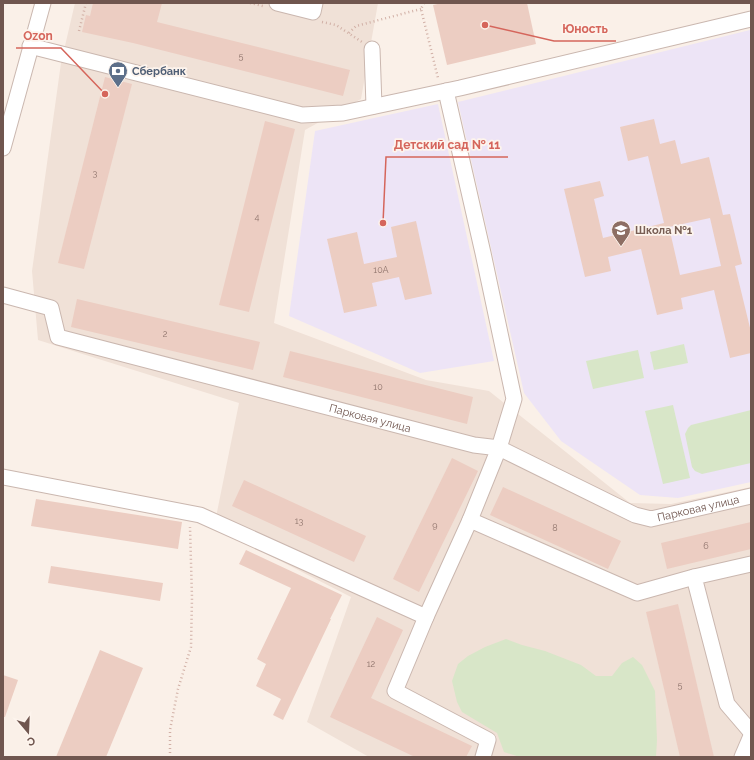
<svg xmlns="http://www.w3.org/2000/svg" width="754" height="760" font-family="Raleway,sans-serif">
  <style>
    .residential { fill: #f0e1d7 }
    .education { fill: #ede4f6 }
    .green { fill: #d8e6c8 }
    .building { fill: #eccdc2; fill-rule: evenodd }
    .lines { fill: none; stroke-linecap: round; stroke-linejoin: round }
    .minor-casing { stroke: #cab7af; stroke-width: 17 }
    .path { stroke: #d1b0a6; stroke-width: 2.5; stroke-dasharray: 1 3; stroke-linecap: butt }
    .minor { stroke: #fff; stroke-width: 15 }
    .labels { text-anchor: middle; dominant-baseline: central; stroke-width: 3.5; stroke-linejoin: round; paint-order: stroke }
    .number-label { font-size: 9px; fill: #8f746c }
    .service-label { font-size: 11px; font-weight: bold; fill: #4e5e75; stroke: #fdf4ed; text-anchor: start }
    .education-label { font-size: 11px; font-weight: bold; fill: #785e54; stroke: #fdf4ed; text-anchor: start }
    .street-label { font-size: 11px; fill: #70564f; stroke: #fdf4ed }
    .leader { fill: none; stroke: #d5655b; stroke-width: 1.5 }
    .callout-dot { fill: #d5655b; stroke: #fdf4ed; stroke-width: 1.5 }
    .callout-label { font-size: 12px; text-anchor: middle; font-weight: bold; fill: #d5655b; stroke: #fdf4ed; stroke-width: 3.5; stroke-linejoin: round; paint-order: stroke }
  </style>
  <rect width="100%" height="100%" fill="#faf0e8"/>
  <!-- residential -->
  <path class="residential" d="M75 3H378L361 99 305 130 274 323 426 380 489 391 630 503 671 504 751 487V757H369L307 722 351 597 214 527 239 403 38 340 32 271 61 63Z"/>
  <!-- education -->
  <g class="education">
    <path d="M750 30 751 34V482L678 498 640 495 561 441 524 393 458 102Z"/>
    <path d="M438 104 494 361 420 373 289 316 315 131Z"/>
  </g>
  <!-- green -->
  <g class="green">
    <path d="M684 344 688 363 654 370 650 352Z"/>
    <path d="M638 350 644 378 593 389 586 361Z"/>
    <path d="M673 405 690 478 663 484 645 411Z"/>
    <path d="M751 410V463L702 474 695 471 692 467 685 434 688 428 691 425Z"/>
    <path d="M506 639 522 645 545 651 581 665 596 676H612L622 663 633 657 642 665 655 691 657 740 656 757H520L504 752 497 733 462 712 457 702 452 681 458 664 468 656 485 647Z"/>
  </g>
  <!-- building -->
  <g class="building">
    <path d="M93 3H162L157 22 350 70 343 96 133 43 82 32 86 15 90 16Z"/>
    <path d="M442 3H527L536 44 447 65 433 5Z"/>
    <path d="M105 77 132 84 84 269 58 263Z"/>
    <path d="M654 119 660 144 675 140 681 164 709 157 723 215 730 214 742 264 735 266 751 332V353L730 358 714 290 681 298 683 309 657 315 641 249 608 257 611 271 585 277 564 189 600 181 604 196 594 199 603 238 664 223 648 156 628 161 620 127ZM710 218 721 266 680 275 669 227Z"/>
    <path d="M265 121 295 129 249 312 219 305Z"/>
    <path d="M416 221 432 294 405 300 399 277 372 283 377 306 344 313 327 239 357 232 364 264 397 257 391 227Z"/>
    <path d="M77 299 260 342 253 370 71 327Z"/>
    <path d="M290 351 473 397 467 424 283 377Z"/>
    <path d="M452 458 478 471 419 592 393 579Z"/>
    <path d="M244 480 366 536 354 562 232 506Z"/>
    <path d="M503 487 621 541 608 569 490 515Z"/>
    <path d="M36 499 182 522 178 549 31 526Z"/>
    <path d="M751 522V549L667 569 661 543Z"/>
    <path d="M246 550 342 595 330 619H331L283 720 273 715 281 699 256 686 266 664 257 659 291 588 239 564Z"/>
    <path d="M51 566 163 583 160 601 48 583Z"/>
    <path d="M678 604 714 757H680L646 612Z"/>
    <path d="M377 617 403 630 371 698 472 746 466 757H415L330 717Z"/>
    <path d="M100 650 143 668 106 757H56Z"/>
    <path d="M3 675 18 680 5 717H3Z"/>
  </g>
  <g class="lines">
    <defs>
      <g id="minor">
        <path d="M277 3 313 12 315 3"/>
        <path d="M30 46 302 115 343 113 460 88 751 19"/>
        <path d="M372 49 374 106"/>
        <path d="M3 148 43 3"/>
        <path id="s1" d="M3 295 51 308 58 337 474 445 499 448 635 515 651 519 751 496"/>
        <path d="M3 477 200 515 426 617 395 691 488 740 483 757"/>
        <path d="M470 520 637 593 694 577"/>
        <path d="M751 564 694 577 727 704 751 732"/>
        <path d="M426 617 470 520 499 448 514 399 483 253 446 91"/>
        <path d="M742 757 751 736"/>
      </g>
    </defs>
    <!-- minor casing -->
    <use href="#minor" class="minor-casing"/>
    <!-- path -->
    <g class="path">
      <path d="M250 3 263 6"/>
      <path d="M424 3 421 9 438 78 440 77"/>
      <path d="M322 22 336 25 362 42"/>
      <path d="M79 31 86 3"/>
      <path d="M349 33 356 26 421 9"/>
      <path d="M170 757V730L178 689 191 647 192 598 190 527"/>
    </g>
    <!-- minor -->
    <use href="#minor" class="minor"/>
  </g>
  <!-- icons -->
  <defs>
    <symbol id="bank-pin" viewBox="-11 -11 22 30"><path d="M0 17L-7.5 6A9.5 9.5 0 1 1 7.5 6Z" fill="#5c6f8a" stroke="#fdf4ed"/><path d="M-6-4H6V4H-6ZM0-2.3a2.3 2.3 0 1 0 0 4.6a2.3 2.3 0 1 0 0-4.6Z" fill="#fff"/></symbol>
    <symbol id="school-pin" viewBox="-11 -11 22 30"><path d="M0 17L-7.5 6A9.5 9.5 0 1 1 7.5 6Z" fill="#8d6e63" stroke="#fdf4ed"/><path d="M0-5L7-2L0 1L-7-2ZM-4 1L0 2.5L4 1V4Q0 6-4 4Z" fill="#fff"/></symbol>
  </defs>
  <g fill-rule="evenodd">
    <use href="#bank-pin" x="107" y="60" width="22" height="30"/>
    <use href="#school-pin" x="610" y="219" width="22" height="30"/>
  </g>
  <g class="labels">
    <!-- number labels -->
    <g class="number-label">
      <text x="241" y="56">5</text>
      <text x="95" y="173">3</text>
      <text x="257" y="217">4</text>
      <text x="381" y="270">10А</text>
      <text x="165" y="334">2</text>
      <text x="378" y="387">10</text>
      <text x="299" y="521">13</text>
      <text x="435" y="525">9</text>
      <text x="555" y="528">8</text>
      <text x="706" y="546">6</text>
      <text x="371" y="664">12</text>
      <text x="680" y="685">5</text>
    </g>
    <!-- service labels -->
    <g class="service-label">
      <text x="132" y="71">Сбербанк</text>
    </g>
    <!-- education labels -->
    <g class="education-label">
      <text x="635" y="230">Школа №1</text>
    </g>
    <!-- street labels -->
    <g class="street-label">
      <text stroke="none"><textPath href="#s1" startOffset="402">Парковая улица</textPath></text>
      <text stroke="none"><textPath href="#s1" startOffset="751">Парковая улица</textPath></text>
    </g>
  </g>
  <!-- callouts -->
  <path class="leader" d="M485 25L554 41H616M105 94L61 48H16M383 223L386 157H508"/>
  <g class="callout-dot">
    <circle cx="485" cy="25" r="4"/>
    <circle cx="105" cy="94" r="4"/>
    <circle cx="383" cy="223" r="4"/>
  </g>
  <g class="callout-label">
    <text x="585" y="33">Юность</text>
    <text x="38" y="40">Ozon</text>
    <text x="447" y="149">Детский сад № 11</text>
  </g>
  <!-- border -->
  <rect width="754" height="760" fill="none" stroke="#70564f" stroke-width="8"/>
  <!-- north arrow -->
  <g transform="translate(28 732) rotate(161)" stroke="#fdf4ed" stroke-width="3" paint-order="stroke">
  <path d="M0-3L7 15L0 10L-7 15Z" fill="#70564f"/>
  <text y="-6" font-size="11" font-weight="bold" text-anchor="middle" fill="#70564f">С</text>
  </g>
</svg>
